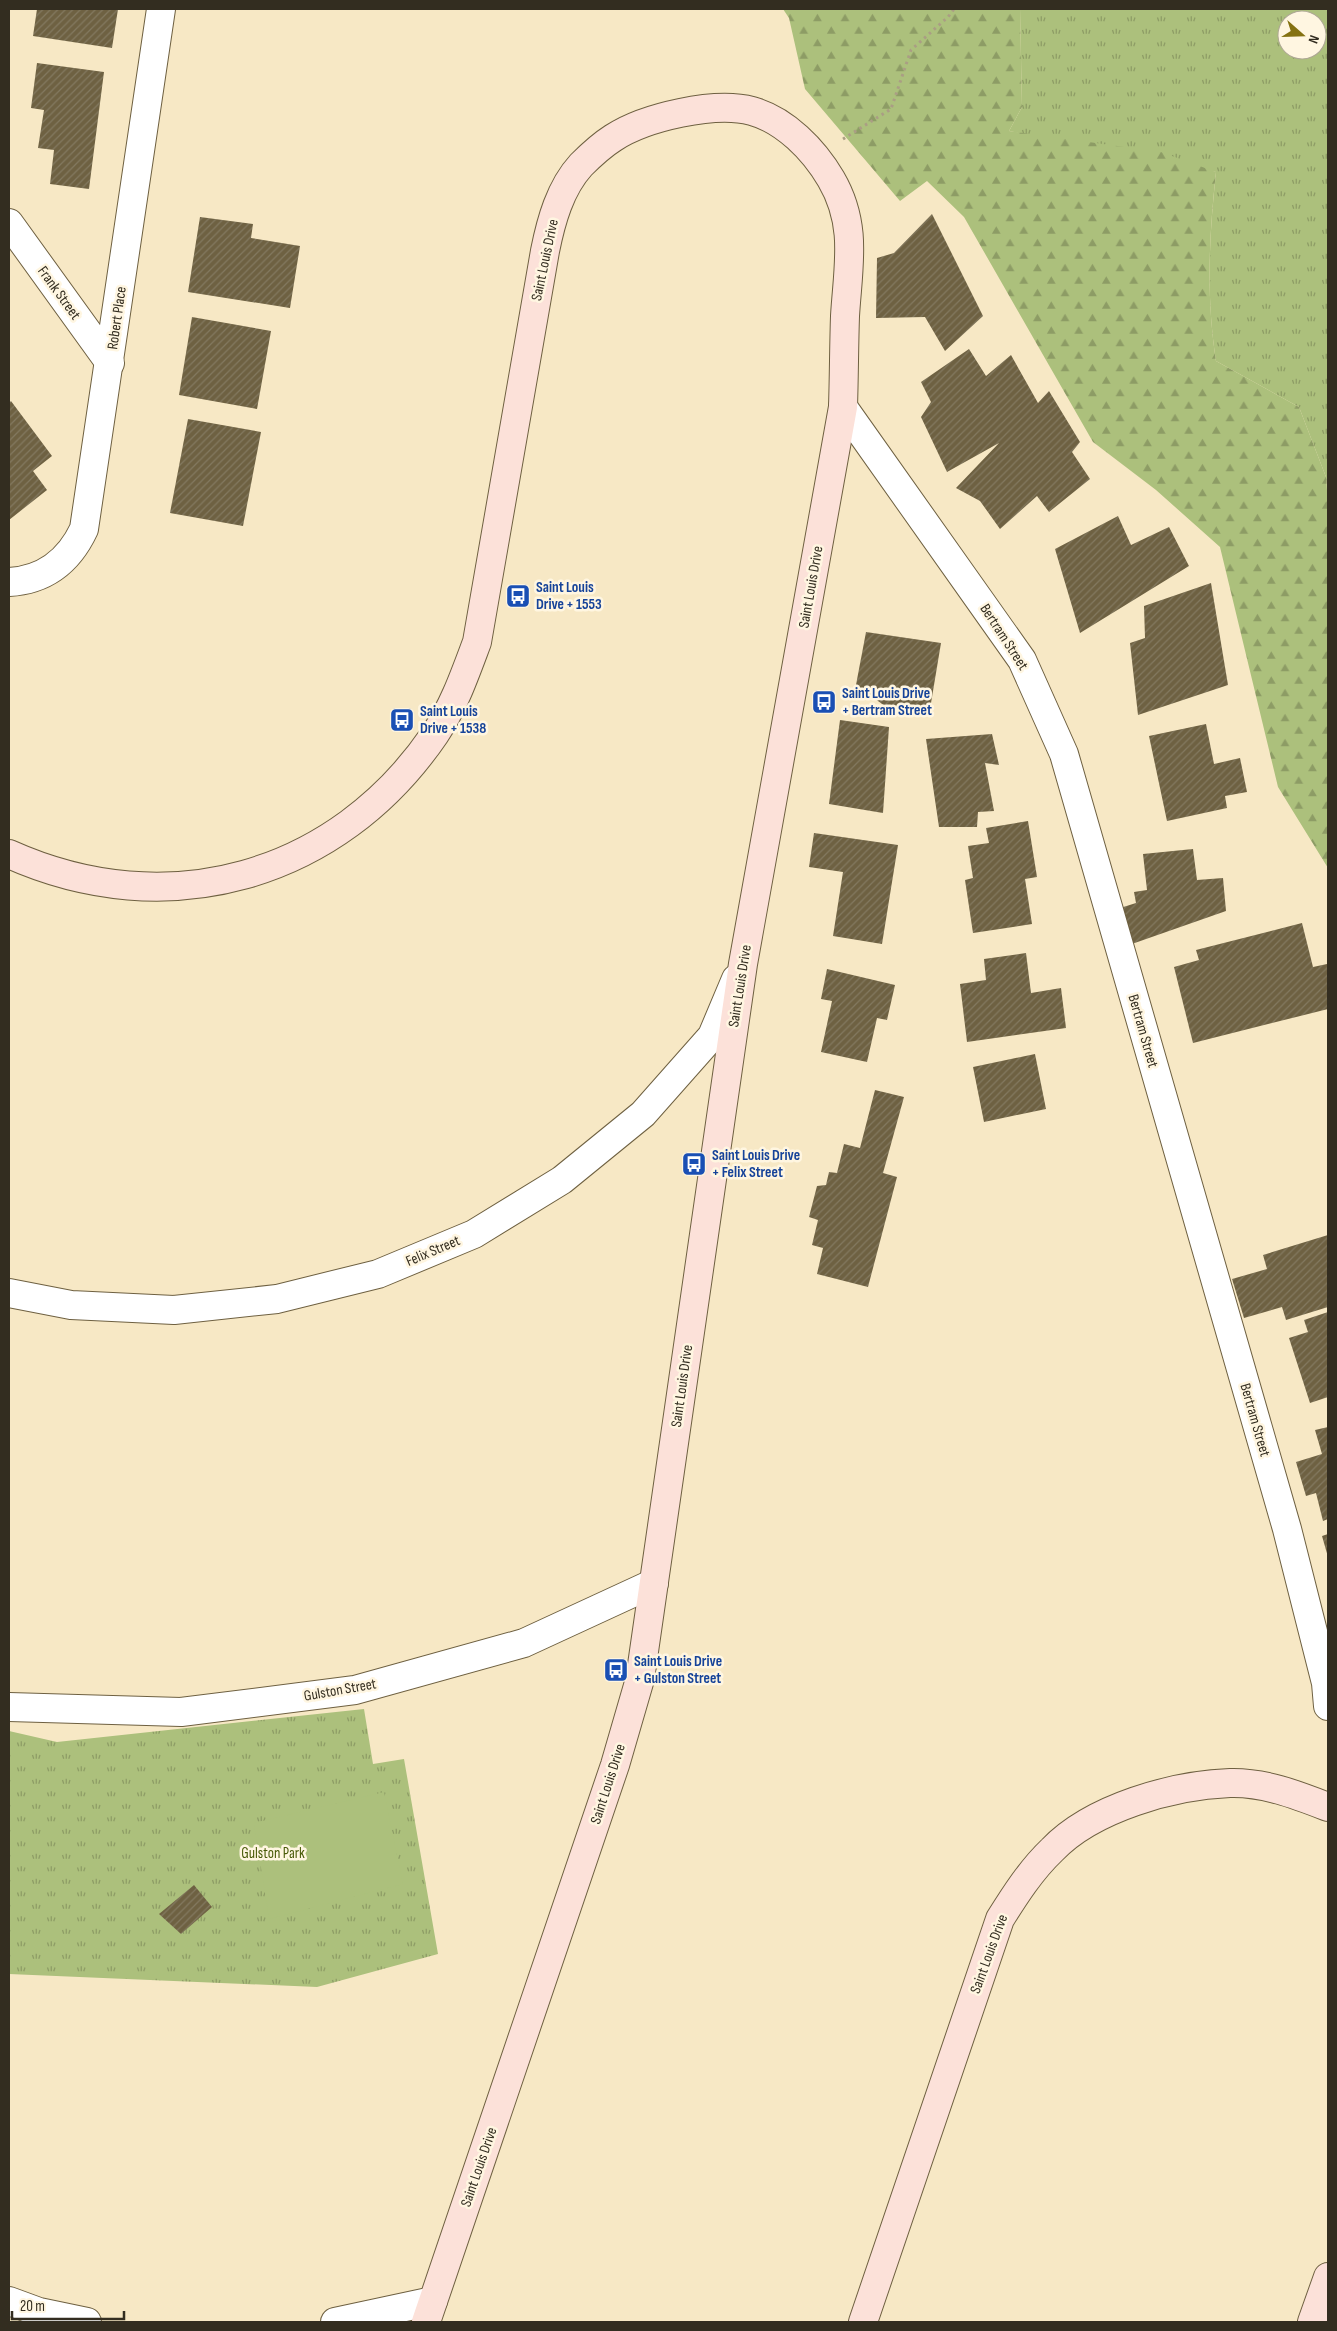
<svg xmlns="http://www.w3.org/2000/svg" width="1337" height="2331" font-family="'Sofia Sans Condensed',sans-serif">
  <style>
    .grass { fill: url(#grass-tufts); fill-rule: evenodd }
    .forest { fill: url(#forest-firs) }
    .pitch { fill: #acc07c }
    .building { fill: url(#building-hatch) }
    .lines { fill: none; stroke-linecap: round; stroke-linejoin: round }
    .street-casing { stroke: #6e6041; stroke-width: 30 }
    .secondary-casing { stroke: #6e6041; stroke-width: 30 }
    .path { stroke: #aa9e84; stroke-width: 3; stroke-dasharray: 2.5 4; stroke-linecap: butt }
    .street { stroke: #fff; stroke-width: 28 }
    .secondary { stroke: #fce1d9; stroke-width: 28 }
    .labels { text-anchor: middle; dominant-baseline: central; stroke-width: 5; stroke-linejoin: round; paint-order: stroke }
    .street-label { font-size: 15px; fill: #332d20; stroke: #fff6e1 }
    .transit-label { font-size: 15px; font-weight: bold; fill: #164399; stroke: #fff6e1; text-anchor: start }
    .park-label { font-size: 15px; fill: #485a08; stroke: #fff6e1 }
  </style>
  <defs>
    <pattern id="grass-tufts" width="24" height="20" patternUnits="userSpaceOnUse" patternTransform="scale(1.25)"><rect width="24" height="20" fill="#acc07c"/><path d="M3 7l-1-3M5 7V3M7 7l1-3M15 17l-1-3M17 17v-4M19 17l1-3" fill="none" stroke="#8d9c65"/></pattern>
    <pattern id="forest-firs" width="22" height="20" patternUnits="userSpaceOnUse" patternTransform="scale(1.25)"><rect width="22" height="20" fill="#acc07c"/><path d="M5 1l3.5 6h-7zM16 11l3.5 6h-7z" fill="#8d9c65"/></pattern>
    <pattern id="building-hatch" width="6" height="6" patternUnits="userSpaceOnUse" patternTransform="scale(1.25)"><rect width="6" height="6" fill="#6e6142"/><path d="M-1 1l2-2M0 6l6-6M5 7l2-2" fill="none" stroke="#837960"/></pattern>
  </defs>
  <rect width="100%" height="100%" fill="#f7e8c5"/>
  <!-- grass -->
  <g class="grass">
    <path d="M1020 9H1328V503L1326 477 1299 407 1216 361C1206 295 1209 238 1216 172L1009 131 1022 107ZM1287 20H1317V50H1287Z"/>
    <path d="M364 1709 373 1764 404 1759 438 1954 317 1987 9 1974V1731L57 1742Z"/>
  </g>
  <!-- forest -->
  <path class="forest" d="M783 9H1020L1022 107 1009 131 1161 152 1216 172C1209 237 1206 295 1216 361L1299 407 1326 477 1328 503V868L1278 787 1220 547 1156 490 1093 442 964 217 927 181 900 201 805 89 789 18Z"/>
  <!-- pitch -->
  <path class="pitch" d="M384 1792 403 1884 269 1919 254 1823Z"/>
  <!-- building -->
  <g class="building">
    <path d="M37 9H118L112 48 33 36Z"/>
    <path d="M37 63 104 72 89 189 50 184 54 150 38 148 44 110 31 108Z"/>
    <path d="M932 214 983 316 945 351 925 317 876 318 877 258 894 253Z"/>
    <path d="M200 217 253 224 251 238 300 246 290 308 188 292Z"/>
    <path d="M192 317 271 331 257 409 179 395Z"/>
    <path d="M969 349 986 376 1011 355 1038 403 1049 391 1080 442 1072 452 1090 479 1049 512 1037 496 1000 529 980 501 956 488 999 443 947 472 921 417 931 402 921 382Z"/>
    <path d="M11 401 52 456 33 471 47 490 9 520V403Z"/>
    <path d="M188 419 261 432 243 526 170 513Z"/>
    <path d="M1118 516 1131 545 1169 527 1189 566 1080 633 1055 549Z"/>
    <path d="M1211 583 1228 685 1138 715 1130 643 1145 638 1144 606Z"/>
    <path d="M866 632 941 643 929 715 889 709 856 685Z"/>
    <path d="M840 720 889 727 883 813 829 804Z"/>
    <path d="M1206 724 1214 764 1240 758 1247 792 1225 796 1227 808 1167 821 1149 736Z"/>
    <path d="M992 734 999 765 985 763 994 811 978 812 977 827H939L926 739Z"/>
    <path d="M1028 821 1037 877 1025 879 1032 924 973 933 965 880 973 878 968 846 989 843 986 828Z"/>
    <path d="M814 833 898 845 882 944 833 936 843 872 809 867Z"/>
    <path d="M1193 849 1197 880 1223 878 1226 911 1129 945 1117 909 1136 903 1134 892 1147 890 1143 854Z"/>
    <path d="M1302 923 1313 967 1327 964 1328 1009 1193 1043 1174 967 1199 960 1196 950Z"/>
    <path d="M1026 953 1031 993 1061 988 1066 1028 967 1042 960 984 986 980 984 959Z"/>
    <path d="M827 969 895 985 887 1020 877 1018 867 1062 821 1052 832 1001 821 999Z"/>
    <path d="M1035 1054 1046 1109 984 1122 973 1067Z"/>
    <path d="M875 1090 904 1097 883 1173 897 1177 868 1287 817 1274 823 1248 812 1245 818 1220 809 1217 817 1186 826 1185 829 1172 837 1173 844 1144 860 1148Z"/>
    <path d="M1328 1235V1307L1286 1320 1282 1307 1244 1318 1232 1279 1267 1269 1263 1255Z"/>
    <path d="M1328 1312V1397L1310 1403 1289 1338 1308 1332 1304 1320Z"/>
    <path d="M1328 1427V1519L1323 1521 1316 1493 1306 1496 1296 1462 1322 1454 1315 1430Z"/>
    <path d="M1328 1534V1557L1322 1536Z"/>
    <path d="M194 1885 212 1907 181 1934 159 1914Z"/>
  </g>
  <g class="lines">
    <defs>
      <g id="street">
        <path d="M9 223 110 363"/>
        <path d="M843 407 1022 660 1064 754 1287 1529 1326 1683 1328 1706"/>
        <path d="M9 582C45 580 69 561 84 529L161 9"/>
        <path d="M9 1293 71 1305 174 1310 277 1299 378 1274 474 1234 562 1180 643 1114 712 1036 736 979"/>
        <path d="M9 1707 181 1712 355 1690 524 1643 654 1583"/>
        <path d="M9 2301 39 2312 87 2322"/>
        <path d="M335 2322 433 2301"/>
      </g>
      <g id="secondary">
        <path d="M9 854C167 925 337 878 435 734 454 706 465 674 477 642L545 251C551 221 560 188 581 165 591 155 602 145 613 138 645 117 715 101 752 111 785 120 814 150 831 179 858 225 848 266 845 316 844 346 844 376 843 407L743 964 640 1679 615 1765 426 2322"/>
        <path d="M863 2322 1000 1919C1015 1895 1031 1870 1052 1850 1092 1808 1173 1785 1230 1783 1264 1782 1297 1795 1328 1807"/>
        <path d="M1312 2322 1328 2277"/>
      </g>
    </defs>
    <!-- street casing -->
    <use href="#street" class="street-casing"/>
    <!-- secondary casing -->
    <use href="#secondary" class="secondary-casing"/>
    <!-- path -->
    <path class="path" d="M843 139 891 109 911 50 948 17 954 9"/>
    <!-- street -->
    <use href="#street" class="street"/>
    <!-- secondary -->
    <use href="#secondary" class="secondary"/>
  </g>
  <!-- icons -->
  <defs>
    <symbol id="bus-square" viewBox="-11 -11 22 22"><rect x="-9" y="-9" width="18" height="18" rx="4" fill="#1a4fb4" stroke="#fff6e1"/><path d="M-5-6H5V4H4V6H2V4H-2V6H-4V4H-5ZM-3.5-4V0h7V-4ZM-3.5 1.2v1.5H-2V1.2ZM2 1.2v1.5H3.5V1.2Z" fill="#fff"/></symbol>
  </defs>
  <g fill-rule="evenodd">
    <use href="#bus-square" x="504" y="582" width="28" height="28"/>
    <use href="#bus-square" x="810" y="688" width="28" height="28"/>
    <use href="#bus-square" x="388" y="706" width="28" height="28"/>
    <use href="#bus-square" x="680" y="1150" width="28" height="28"/>
    <use href="#bus-square" x="602" y="1656" width="28" height="28"/>
  </g>
  <g class="labels">
    <!-- street labels -->
    <g class="street-label">
      <text transform="translate(545 260) rotate(-78)">Saint Louis Drive</text>
      <text transform="translate(59 293) rotate(54)">Frank Street</text>
      <text transform="translate(117 318) rotate(-82)">Robert Place</text>
      <text transform="translate(811 587) rotate(-80)">Saint Louis Drive</text>
      <text transform="translate(1004 637) rotate(57)">Bertram Street</text>
      <text transform="translate(740 986) rotate(-81)">Saint Louis Drive</text>
      <text transform="translate(1143 1031) rotate(74)">Bertram Street</text>
      <text transform="translate(433 1251) rotate(-23)">Felix Street</text>
      <text transform="translate(682 1386) rotate(-82)">Saint Louis Drive</text>
      <text transform="translate(1255 1420) rotate(74)">Bertram Street</text>
      <text transform="translate(340 1690) rotate(-10)">Gulston Street</text>
      <text transform="translate(608 1784) rotate(-72)">Saint Louis Drive</text>
      <text transform="translate(989 1954) rotate(-70)">Saint Louis Drive</text>
      <text transform="translate(479 2167) rotate(-71)">Saint Louis Drive</text>
    </g>
    <!-- transit labels -->
    <g class="transit-label">
      <text x="536" y="587">Saint Louis<tspan x="536" dy="17">Drive + 1553</tspan></text>
      <text x="842" y="693">Saint Louis Drive<tspan x="842" dy="17">+ Bertram Street</tspan></text>
      <text x="420" y="711">Saint Louis<tspan x="420" dy="17">Drive + 1538</tspan></text>
      <text x="712" y="1155">Saint Louis Drive<tspan x="712" dy="17">+ Felix Street</tspan></text>
      <text x="634" y="1661">Saint Louis Drive<tspan x="634" dy="17">+ Gulston Street</tspan></text>
    </g>
    <!-- park labels -->
    <g class="park-label">
      <text x="273" y="1853">Gulston Park</text>
    </g>
  </g>
  <!-- border -->
  <rect width="1337" height="2331" fill="none" stroke="#332d20" stroke-width="20"/>
  <!-- north arrow -->
  <g transform="translate(1302 35) rotate(110)"><circle r="24" fill="#fff6e1" stroke="#ada694"/>
  <path d="M0-4L9 19L0 12L-9 19Z" fill="#847111"/>
  <text y="-8" font-size="14" font-weight="bold" text-anchor="middle" fill="#332d20">N</text>
  </g>
  <!-- scale -->
  <path d="M12 2311v8h112v-8" fill="none" stroke="#332d20" stroke-width="2.5"/>
  <text x="20" y="2311" font-size="15" fill="#332d20" stroke="#fff6e1" stroke-width="4" paint-order="stroke">20 m</text>
</svg>
